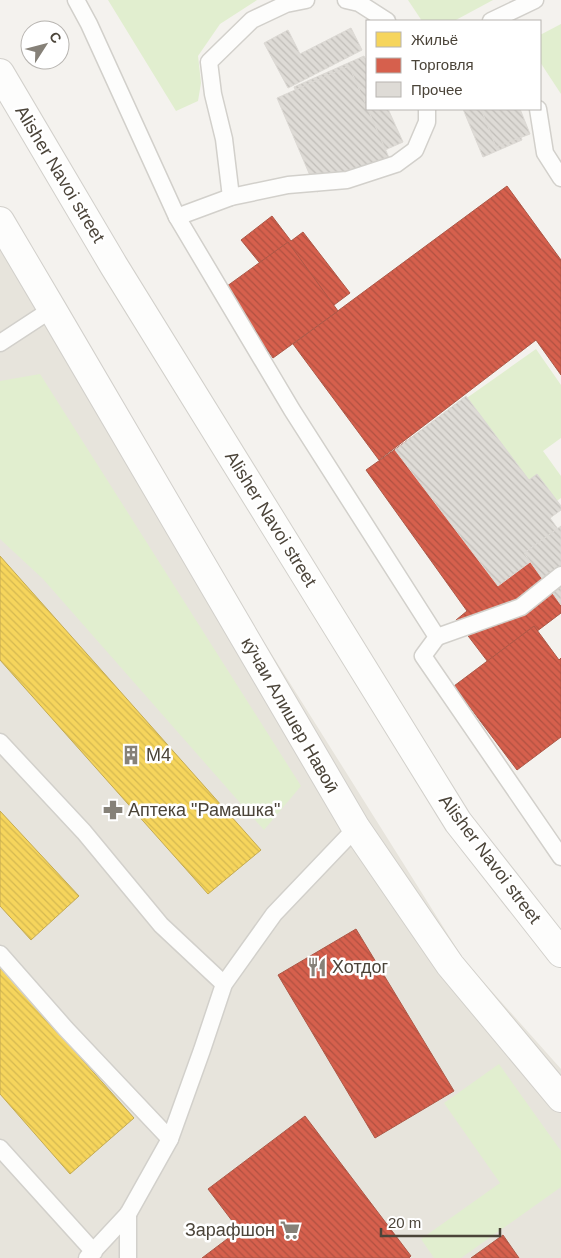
<svg xmlns="http://www.w3.org/2000/svg" width="561" height="1258" font-family="Arial,sans-serif">
  <style>
    .residential { fill: #e7e4dc }
    .park { fill: #e1eecf }
    .homes { fill: url(#homes-back-hatch); stroke: #c3aa52 }
    .shops { fill: url(#shops-back-hatch); stroke: #ac5847 }
    .building { fill: url(#building-back-hatch); stroke: #dcd9d4 }
    .lines { fill: none; stroke-linecap: round; stroke-linejoin: round }
    .service-casing { stroke: #d2d0cb; stroke-width: 19 }
    .tertiary-casing { stroke: #d2d0cb; stroke-width: 30 }
    .service { stroke: #fdfdfc; stroke-width: 16 }
    .tertiary { stroke: #fdfdfc; stroke-width: 28 }
    .labels { text-anchor: middle; dominant-baseline: central; stroke-width: 5; stroke-linejoin: round; paint-order: stroke }
    .street-label { font-size: 18px; fill: #4b4439; stroke: #fff }
    .poi-label { font-size: 18px; fill: #4b4439; stroke: #fff; text-anchor: start }
  </style>
  <defs>
    <pattern id="homes-back-hatch" width="6" height="6" patternUnits="userSpaceOnUse" patternTransform="scale(1.25)"><rect width="6" height="6" fill="#f6d55c"/><path d="M-1 5l2 2M0 0l6 6M5-1l2 2" fill="none" stroke="#d4b851"/></pattern>
    <pattern id="shops-back-hatch" width="6" height="6" patternUnits="userSpaceOnUse" patternTransform="scale(1.25)"><rect width="6" height="6" fill="#d6604d"/><path d="M-1 5l2 2M0 0l6 6M5-1l2 2" fill="none" stroke="#b05141"/></pattern>
    <pattern id="building-back-hatch" width="6" height="6" patternUnits="userSpaceOnUse" patternTransform="scale(1.25)"><rect width="6" height="6" fill="#dedbd6"/><path d="M-1 5l2 2M0 0l6 6M5-1l2 2" fill="none" stroke="#c0bdb8"/></pattern>
  </defs>
  <rect width="100%" height="100%" fill="#f4f2ee"/>
  <!-- residential -->
  <path class="residential" d="M0 222 464 960 561 1069V1258H0Z"/>
  <!-- park -->
  <g class="park">
    <path d="M108 0H257L220 24 198 56 201 83 198 101 176 111Z"/>
    <path d="M408 0H493L454 21H422Z"/>
    <path d="M561 24V94L540 62V35Z"/>
    <path d="M536 349 561 385V438L543 451 561 476V498L544 510 454 407Z"/>
    <path d="M40 374 301 786 264 830 43 579 0 539V381Z"/>
    <path d="M499 1064 561 1151V1187L461 1258H434L421 1239 500 1183 444 1103Z"/>
  </g>
  <!-- homes -->
  <g class="homes">
    <path d="M0 556 261 850 208 894 0 660Z"/>
    <path d="M0 811 79 896 31 940 0 906Z"/>
    <path d="M0 967 134 1118 70 1174 0 1094Z"/>
  </g>
  <!-- shops -->
  <g class="shops">
    <path d="M507 186 561 260V375L536 340 379 460 293 344Z"/>
    <path d="M272 216 291 241 303 232 350 293 294 335 250 277 263 267 241 240Z"/>
    <path d="M288 242 338 311 273 358 223 289Z"/>
    <path d="M453 408 514 493 521 488 550 528 522 548 561 601V613L491 666 456 620 467 611 366 470Z"/>
    <path d="M534 626 559 660 561 658V737L517 770 454 686Z"/>
    <path d="M356 929 454 1091 375 1138 278 975Z"/>
    <path d="M305 1116 411 1256 409 1258H202L239 1230 208 1189Z"/>
    <path d="M503 1235 519 1258H471Z"/>
  </g>
  <!-- building -->
  <g class="building">
    <path d="M351 28 362 50 288 88 264 43 288 30 300 54Z"/>
    <path d="M364 56 367 62V109H388L403 142 333 173 294 87Z"/>
    <path d="M349 66 390 160 317 192 277 98Z"/>
    <path d="M463 109H508L522 140 483 157Z"/>
    <path d="M481 109H520L530 134 496 147Z"/>
    <path d="M466 396 529 480 537 474 561 506V510L550 518 561 533V539L498 586 395 450Z"/>
    <path d="M561 526V605L524 553Z"/>
  </g>
  <g class="lines">
    <defs>
      <g id="service">
        <path d="M76 0 89 24 177 217 292 410 437 637 423 656 561 857"/>
        <path d="M346 0 359 3 387 21"/>
        <path d="M491 21 535 0"/>
        <path d="M538 109 545 153 561 178"/>
        <path d="M231 197 224 139 213 94 209 62 252 20 286 4 306 0"/>
        <path d="M177 217 231 197 288 185 347 180 396 164 415 150 427 122V109"/>
        <path d="M0 343 52 309"/>
        <path d="M437 637 521 607 561 575"/>
        <path d="M0 742 84 832 161 925 224 984"/>
        <path d="M0 954 66 1029 170 1139"/>
        <path d="M0 1148 94 1252"/>
        <path d="M87 1258 128 1214 170 1139 202 1050 224 984 274 914 356 828"/>
        <path d="M128 1258V1214"/>
      </g>
      <g id="tertiary">
        <path d="M0 73 114 266 458 822 561 953"/>
        <path d="M0 221 52 309 356 828 450 965 561 1098"/>
      </g>
    </defs>
    <!-- service casing -->
    <use href="#service" class="service-casing"/>
    <!-- tertiary casing -->
    <use href="#tertiary" class="tertiary-casing"/>
    <!-- service -->
    <use href="#service" class="service"/>
    <!-- tertiary -->
    <use href="#tertiary" class="tertiary"/>
  </g>
  <!-- icons -->
  <defs>
    <symbol id="building-bare" viewBox="-9 -9 18 18"><path d="M-4-6H4V6H1V3H-1V6H-4ZM-2.5-4.3h1.7v1.8h-1.7ZM.8-4.3h1.7v1.8H.8ZM-2.5-1h1.7V.8h-1.7ZM.8-1h1.7V.8H.8Z" fill="#868178" stroke="#fff" stroke-width="2.5" paint-order="stroke"/></symbol>
    <symbol id="pharmacy-bare" viewBox="-9 -9 18 18"><path d="M-2-6h4v4h4v4h-4v4h-4v-4h-4v-4h4Z" fill="#868178" stroke="#fff" stroke-width="2.5" paint-order="stroke"/></symbol>
    <symbol id="restaurant-bare" viewBox="-9 -9 18 18"><path d="M-5-6h1v4h1v-4h1v4h1v-4h1v5L-1.5 .5V6h-2V.5L-5-1ZM5-6V6H3V1.5H1.5Q1.5-4 5-6Z" fill="#868178" stroke="#fff" stroke-width="2.5" paint-order="stroke"/></symbol>
    <symbol id="supermarket-bare" viewBox="-9 -9 18 18"><path d="M-6-5.5h2.5l.6 2H6L4.5 2H-2.5L-4.4-4H-6ZM-1.5 3.2a1.3 1.3 0 1 0 .1 0ZM3 3.2a1.3 1.3 0 1 0 .1 0Z" fill="#868178" stroke="#fff" stroke-width="2.5" paint-order="stroke"/></symbol>
  </defs>
  <g fill-rule="evenodd">
    <use href="#building-bare" x="117" y="741" width="28" height="28"/>
    <use href="#pharmacy-bare" x="99" y="796" width="28" height="28"/>
    <use href="#restaurant-bare" x="303" y="953" width="28" height="28"/>
    <use href="#supermarket-bare" x="276" y="1216" width="28" height="28"/>
  </g>
  <g class="labels">
    <!-- street labels -->
    <g class="street-label">
      <text transform="translate(60 174) rotate(59)">Alisher Navoi street</text>
      <text transform="translate(271 519) rotate(58)">Alisher Navoi street</text>
      <text transform="translate(290 715) rotate(60)">кӯчаи Алишер Навоӣ</text>
      <text transform="translate(490 859) rotate(53)">Alisher Navoi street</text>
    </g>
    <!-- poi labels -->
    <g class="poi-label">
      <text x="146" y="755">М4</text>
      <text x="128" y="810">Аптека "Рамашка"</text>
      <text x="332" y="967">Хотдог</text>
      <text x="275" y="1230" text-anchor="end">Зарафшон</text>
    </g>
  </g>
  <!-- legend -->
  <rect x="366" y="20" width="175" height="90" fill="#ffffff" stroke="#b7b4b0"/>
  <rect x="376" y="32" width="25" height="15" fill="#f6d55c" stroke="#b7b4b0"/>
  <text x="411" y="45" font-size="15" fill="#4b4439">Жильё</text>
  <rect x="376" y="58" width="25" height="15" fill="#d6604d" stroke="#b7b4b0"/>
  <text x="411" y="70" font-size="15" fill="#4b4439">Торговля</text>
  <rect x="376" y="82" width="25" height="15" fill="#dedbd6" stroke="#b7b4b0"/>
  <text x="411" y="95" font-size="15" fill="#4b4439">Прочее</text>
  <!-- north arrow -->
  <g transform="translate(45 45) rotate(54)"><circle r="24" fill="#ffffff" stroke="#b7b4b0"/>
  <path d="M0-4L9 19L0 12L-9 19Z" fill="#868178"/>
  <text y="-8" font-size="14" font-weight="bold" text-anchor="middle" fill="#4b4439">С</text>
  </g>
  <!-- scale -->
  <path d="M381 1228v8h119v-8" fill="none" stroke="#4b4439" stroke-width="2.5"/>
  <text x="388" y="1228" font-size="15" fill="#4b4439" stroke="#ffffff" stroke-width="4" paint-order="stroke">20 m</text>
</svg>
